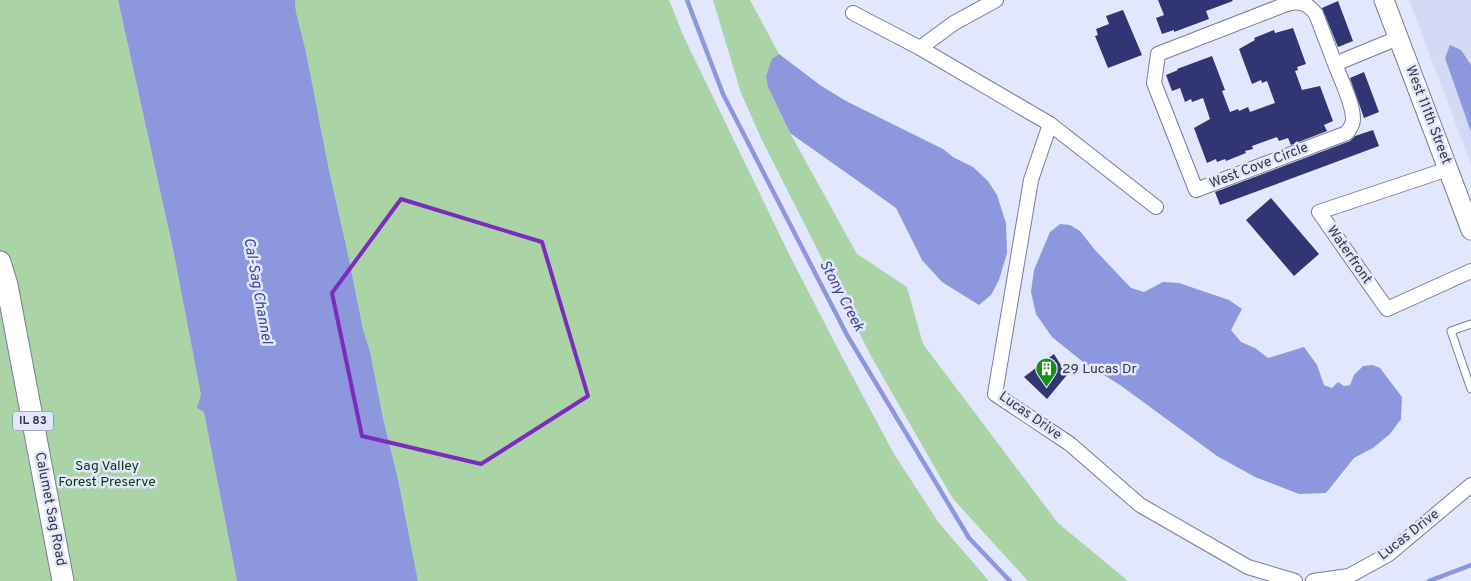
<svg xmlns="http://www.w3.org/2000/svg" width="1471" height="581" font-family="Overpass,sans-serif">
  <style>
    .built { fill: #d4d9f5 }
    .green { fill: #aad4a6 }
    .water { fill: #8c97de }
    .lines { fill: none; stroke-linecap: round; stroke-linejoin: round }
    .stream { stroke: #8c97de; stroke-width: 4.5 }
    .building { fill: #313574 }
    .lane-casing { stroke: #787c96; stroke-width: 9 }
    .street-casing { stroke: #787c96; stroke-width: 16 }
    .secondary-casing { stroke: #787c96; stroke-width: 21 }
    .primary-casing { stroke: #787c96; stroke-width: 23 }
    .lane { stroke: #fff; stroke-width: 7 }
    .street { stroke: #fff; stroke-width: 14 }
    .secondary { stroke: #fff; stroke-width: 19 }
    .primary { stroke: #fff; stroke-width: 21 }
    .marked { fill: none; stroke: #7b2cbf; stroke-width: 4; stroke-linejoin: round }
    .labels { text-anchor: middle; dominant-baseline: central; stroke-width: 5; stroke-linejoin: round; paint-order: stroke }
    .shield { fill: #e3e7fe; stroke: #696c7b; stroke-width: 1 }
    .shield-label { font-size: 12px; font-weight: bold; fill: #353843 }
    .street-label { font-size: 14px; fill: #353843; stroke: #e3e7fe }
    .poi-label { font-size: 14px; fill: #353843; stroke: #e3e7fe; text-anchor: start }
    .park-label { font-size: 14px; fill: #0c350b; stroke: #e3e7fe }
    .water-label { font-size: 15px; font-style: italic; fill: #3f4499; stroke: #e3e7fe }
  </style>
  <rect width="100%" height="100%" fill="#e3e7fe"/>
  <!-- built -->
  <path class="built" d="M1409 0H1471V164Z"/>
  <!-- green -->
  <g class="green">
    <path d="M0 0H118L173 249 237 581H0Z"/>
    <path d="M295 0H669L683 35 789 254 840 353 894 454 939 523 989 581H418L398 479 383 418 370 351 363 329 348 254 329 170 306 52 296 12Z"/>
    <path d="M713 0H750L779 54 772 59 768 87 790 133 857 254 907 287 923 344 1058 523 1128 581H1028L953 499 872 358 761 138 741 93Z"/>
  </g>
  <!-- water -->
  <g class="water">
    <path d="M118 0H295L296 12 306 52 329 170 348 254 363 329 370 351 383 418 398 479 418 581H237L204 412 197 408 201 395 173 249Z"/>
    <path d="M1450 45 1461 50 1471 65V132L1445 58Z"/>
    <path d="M779 54 820 85 846 101 943 149 953 157 973 167 988 181 997 195 1006 223 1007 253 999 280 991 295 979 305 942 282 922 260 896 208 790 133 768 87 766 76 772 59Z"/>
    <path d="M1060 224 1070 225 1080 231 1095 250 1131 288 1144 292 1163 282 1179 283 1229 300 1242 309 1231 330 1241 342 1255 348 1268 358 1304 347 1317 365 1324 385 1332 388 1338 382 1344 386 1350 385 1354 375 1363 366 1373 365 1380 368 1402 397 1401 419 1390 434 1373 448 1354 458 1326 493 1299 494 1255 477 1217 456 1120 385 1083 362 1052 337 1036 314 1031 292 1034 270 1050 232Z"/>
  </g>
  <g class="lines">
    <!-- stream -->
    <g class="stream">
      <path d="M687 0 723 94 847 335 969 538 1010 581"/>
      <path d="M1429 581 1471 565"/>
    </g>
  </g>
  <!-- building -->
  <g class="building">
    <path d="M1158 0H1232L1233 1 1206 11 1209 19 1174 32V30L1162 34 1156 18 1164 15Z"/>
    <path d="M1338 1 1353 41 1338 47 1322 8Z"/>
    <path d="M1123 10 1142 55 1108 68 1095 36 1098 35 1096 29 1109 24 1106 16Z"/>
    <path d="M1293 28 1306 64 1297 67 1298 70 1295 71 1302 90 1320 86 1333 121 1324 125 1327 131 1291 145 1288 138 1279 141 1277 137 1252 146 1253 149 1245 151 1246 153 1226 161 1225 159 1217 162 1216 159 1207 163 1194 128 1210 119 1203 98 1192 102 1191 99 1185 102 1180 88 1172 91 1166 75 1178 70 1177 69 1212 56 1225 90 1222 91 1230 112 1238 109 1239 111 1248 107 1250 112 1275 103 1267 81 1262 83 1261 80 1252 84 1239 49 1255 40 1254 38 1274 30 1275 33Z"/>
    <path d="M1364 72 1379 112 1364 118 1350 78Z"/>
    <path d="M1373 130 1379 146 1220 205 1215 192 1350 141 1355 136Z"/>
    <path d="M1271 198 1319 254 1294 276 1246 220Z"/>
    <path d="M1054 354 1067 375 1047 399 1024 377Z"/>
  </g>
  <g class="lines">
    <defs>
      <path id="lane" d="M1471 324 1451 331 1471 389"/>
      <g id="street">
        <path d="M853 13 920 48 1050 124 1156 207"/>
        <path d="M920 48 954 23 996 0"/>
        <path d="M1335 64C1341 80 1353 103 1353 119 1353 125 1350 128 1347 133L1196 190 1154 83 1158 54 1284 5C1297 0 1307 2 1316 14L1335 64 1398 38"/>
        <path d="M1050 124 1031 180 995 394 1070 444 1140 505 1248 567 1295 581"/>
        <path d="M1448 169 1319 212 1387 309 1471 271"/>
        <path d="M1313 581 1349 576 1389 554 1471 485"/>
      </g>
      <path id="secondary" d="M1384 0 1471 230"/>
      <path id="primary" d="M0 262 7 285 63 581"/>
    </defs>
    <!-- lane casing -->
    <use href="#lane" class="lane-casing"/>
    <!-- street casing -->
    <use href="#street" class="street-casing"/>
    <!-- secondary casing -->
    <use href="#secondary" class="secondary-casing"/>
    <!-- primary casing -->
    <use href="#primary" class="primary-casing"/>
    <!-- lane -->
    <use href="#lane" class="lane"/>
    <!-- street -->
    <use href="#street" class="street"/>
    <!-- secondary -->
    <use href="#secondary" class="secondary"/>
    <!-- primary -->
    <use href="#primary" class="primary"/>
  </g>
  <!-- marked area -->
  <path class="marked" d="M401 199 542 242 588 396 481 464 362 436 332 293Z"/>
  <!-- icons -->
  <defs>
    <symbol id="building-pin" viewBox="-11 -11 22 30"><path d="M0 17L-7.5 6A9.5 9.5 0 1 1 7.5 6Z" fill="#198f19" stroke="#e3e7fe"/><path d="M-4-6H4V6H1V3H-1V6H-4ZM-2.5-4.3h1.7v1.8h-1.7ZM.8-4.3h1.7v1.8H.8ZM-2.5-1h1.7V.8h-1.7ZM.8-1h1.7V.8H.8Z" fill="#fff"/></symbol>
  </defs>
  <g fill-rule="evenodd">
    <use href="#building-pin" x="1034" y="356" width="25" height="34"/>
  </g>
  <g class="labels">
    <!-- shield labels -->
    <rect class="shield" x="13" y="411.5" width="40" height="19" rx="4"/>
    <g class="shield-label">
      <text x="33" y="421">IL 83</text>
    </g>
    <!-- street labels -->
    <g class="street-label">
      <text transform="translate(1428 115) rotate(69)">West 111th Street</text>
      <text transform="translate(1259 166) rotate(-21)">West Cove Circle</text>
      <text transform="translate(1349 255) rotate(55)">Waterfront</text>
      <text transform="translate(1030 416) rotate(35)">Lucas Drive</text>
      <text transform="translate(50 509) rotate(79)">Calumet Sag Road</text>
      <text transform="translate(1409 535) rotate(-38)">Lucas Drive</text>
    </g>
    <!-- poi labels -->
    <g class="poi-label">
      <text x="1062" y="369">29 Lucas Dr</text>
    </g>
    <!-- park labels -->
    <g class="park-label">
      <text x="107" y="466">Sag Valley<tspan x="107" dy="16">Forest Preserve</tspan></text>
    </g>
    <!-- water labels -->
    <g class="water-label">
      <text transform="translate(257 291) rotate(80)">Cal-Sag Channel</text>
      <text transform="translate(841 296) rotate(62)">Stony Creek</text>
    </g>
  </g>
</svg>
